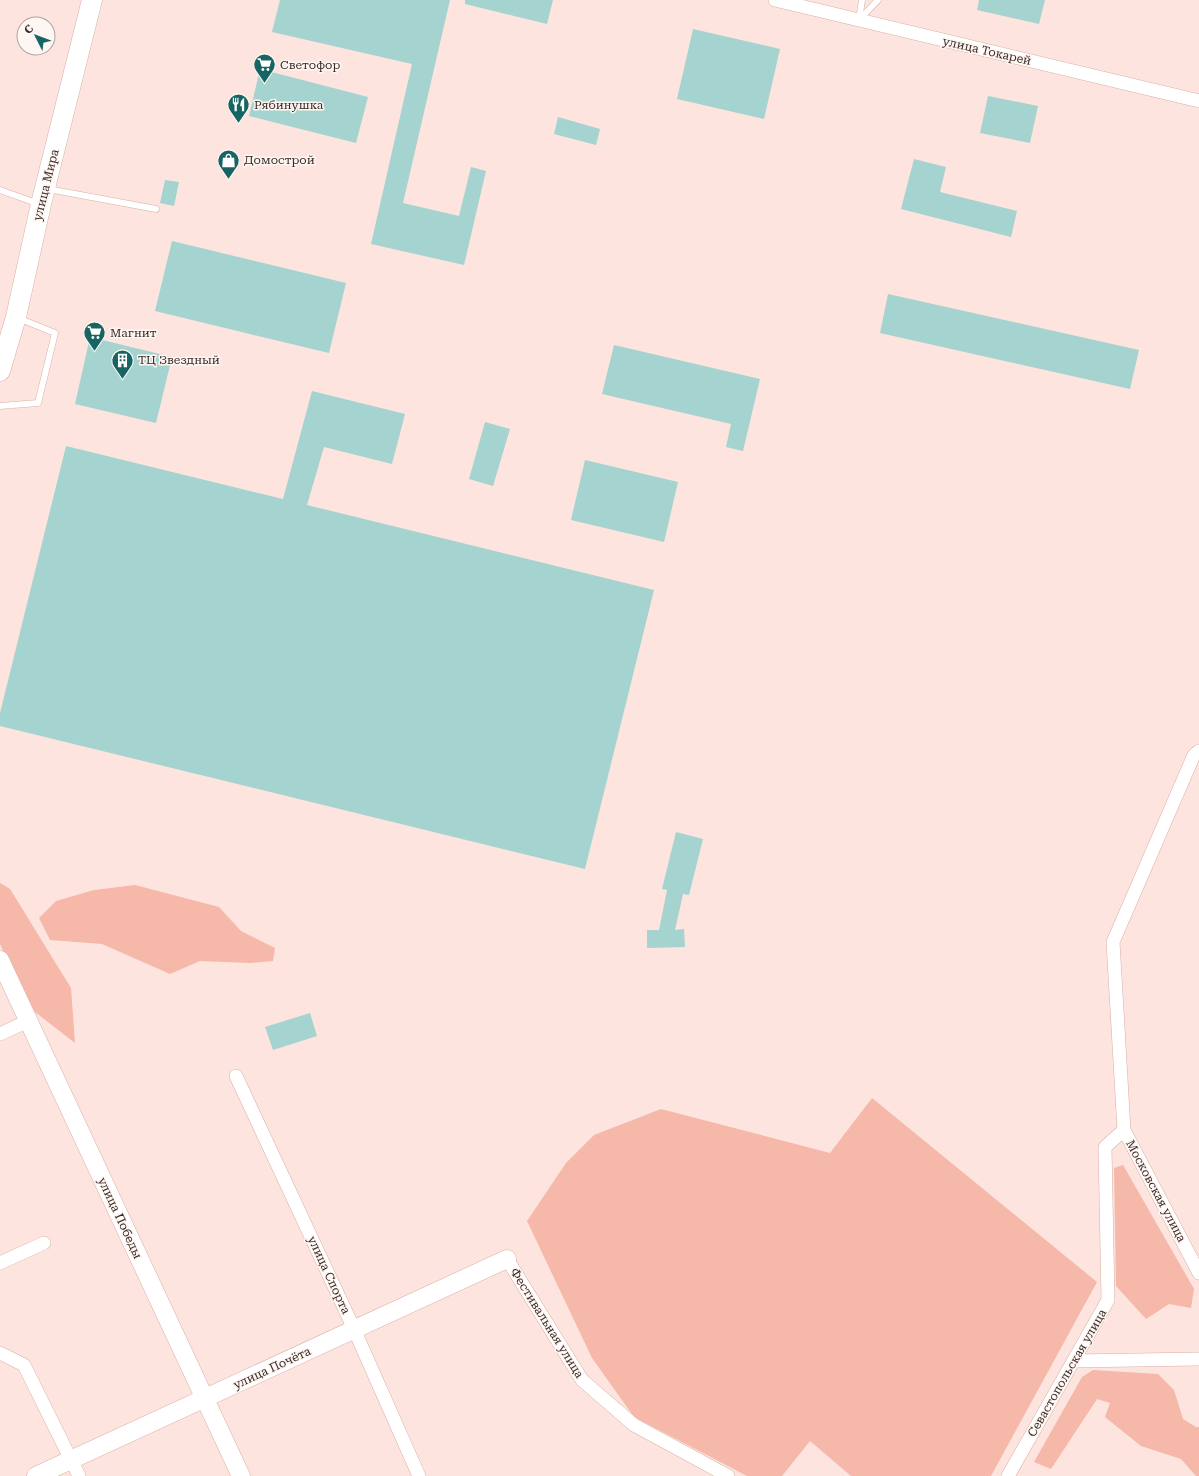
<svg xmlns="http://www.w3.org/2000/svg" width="1199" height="1476" font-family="'Roboto Serif',serif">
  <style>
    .green { fill: #f5b8a9 }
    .building { fill: #a5d3d0 }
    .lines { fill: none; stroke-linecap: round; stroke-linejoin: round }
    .lane-casing { stroke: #d8b0a6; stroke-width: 7 }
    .street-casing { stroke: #d8b0a6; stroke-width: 14 }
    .secondary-casing { stroke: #d8b0a6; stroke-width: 19 }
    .primary-casing { stroke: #d8b0a6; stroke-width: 21 }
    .lane { stroke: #fff; stroke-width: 6 }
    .street { stroke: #fff; stroke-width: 13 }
    .secondary { stroke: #fff; stroke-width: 18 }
    .primary { stroke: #fff; stroke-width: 20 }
    .labels { text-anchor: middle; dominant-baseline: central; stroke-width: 3; stroke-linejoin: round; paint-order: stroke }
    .street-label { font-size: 12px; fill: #392a26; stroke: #fef6f3 }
    .poi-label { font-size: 12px; fill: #392a26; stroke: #fef6f3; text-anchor: start }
  </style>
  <rect width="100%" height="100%" fill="#fde4de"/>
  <!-- green -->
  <g class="green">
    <path d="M0 883 10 889 71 988 75 1043 30 1008 0 944Z"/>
    <path d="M135 885 219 907 241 931 275 948 273 961 250 963 200 961 170 974 102 944 50 940 39 918 56 901 94 890Z"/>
    <path d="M872 1098 1097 1282 991 1476H851L810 1441 782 1476H747L634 1417 592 1358 527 1221 566 1163 594 1135 661 1109 830 1153Z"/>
    <path d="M1123 1165 1194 1289 1191 1308 1169 1304 1146 1319 1116 1286 1114 1168Z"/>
    <path d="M1093 1370 1158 1374 1174 1390 1183 1419 1196 1427H1199V1476H1196L1181 1459 1141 1446 1105 1417 1110 1403 1097 1399 1051 1469 1034 1462 1082 1377Z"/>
  </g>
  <!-- building -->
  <g class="building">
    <path d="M280 0H450L403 203 459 216 471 167 486 171 464 265 371 244 412 64 272 32Z"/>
    <path d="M465 0H553L547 24 465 4Z"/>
    <path d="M979 0H1045L1039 24 977 10Z"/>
    <path d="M693 29 780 49 764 119 677 99Z"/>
    <path d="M260 69 368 97 356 143 249 116Z"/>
    <path d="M988 96 1038 106 1030 143 980 133Z"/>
    <path d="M558 117 600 129 596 145 554 134Z"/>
    <path d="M914 159 946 167 940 192 1017 211 1011 237 901 209Z"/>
    <path d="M165 180 179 182 174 206 160 203Z"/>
    <path d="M172 241 346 283 329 353 155 311Z"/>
    <path d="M888 294 1139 350 1130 389 880 333Z"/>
    <path d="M90 337 172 357 156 423 75 404Z"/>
    <path d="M614 345 760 379 743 451 726 447 731 424 602 394Z"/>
    <path d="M312 391 405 414 392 464 324 447 307 505 654 590 585 869 0 726V713L66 446 283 499Z"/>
    <path d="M485 422 510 429 493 486 469 479Z"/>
    <path d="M585 460 678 482 664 542 571 520Z"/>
    <path d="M676 832 703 839 689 895 683 894 675 930 684 929 685 947 647 948V930H659L667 890 662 889Z"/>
    <path d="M310 1013 317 1036 273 1050 265 1027Z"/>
  </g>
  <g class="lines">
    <defs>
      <g id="lane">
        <path d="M859 20 878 0"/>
        <path d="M859 20 862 0"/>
        <path d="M48 189 156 209"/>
        <path d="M0 190 39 204"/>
        <path d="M0 406 38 403 55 333 18 318"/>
      </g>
      <g id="street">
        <path d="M775 0 1199 101"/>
        <path d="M1199 751 1194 755 1113 942 1124 1130 1199 1273"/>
        <path d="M0 1034 28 1021"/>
        <path d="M236 1076 354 1329 419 1476"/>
        <path d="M507 1259 582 1380 634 1425 728 1476"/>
        <path d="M0 1263 44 1243"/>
        <path d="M0 1353 24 1365 79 1476"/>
        <path d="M1074 1361 1199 1359"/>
        <path d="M1008 1476 1108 1300 1105 1147 1124 1130"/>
      </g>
      <g id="secondary">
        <path d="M0 960 241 1476"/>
        <path d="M36 1476 507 1259"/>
      </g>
      <path id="primary" d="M0 371 16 317 41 204 92 0"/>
    </defs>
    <!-- lane casing -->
    <use href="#lane" class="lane-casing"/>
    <!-- street casing -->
    <use href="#street" class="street-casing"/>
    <!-- secondary casing -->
    <use href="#secondary" class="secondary-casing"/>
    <!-- primary casing -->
    <use href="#primary" class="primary-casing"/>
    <!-- lane -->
    <use href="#lane" class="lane"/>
    <!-- street -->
    <use href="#street" class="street"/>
    <!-- secondary -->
    <use href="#secondary" class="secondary"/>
    <!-- primary -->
    <use href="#primary" class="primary"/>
  </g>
  <!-- icons -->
  <defs>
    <symbol id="supermarket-pin" viewBox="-11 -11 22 30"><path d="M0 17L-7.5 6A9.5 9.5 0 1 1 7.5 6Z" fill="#176562" stroke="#fef6f3"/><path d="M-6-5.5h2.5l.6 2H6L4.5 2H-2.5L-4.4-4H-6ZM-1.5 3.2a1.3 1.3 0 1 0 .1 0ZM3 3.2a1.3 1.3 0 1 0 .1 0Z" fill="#fff"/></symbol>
    <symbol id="restaurant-pin" viewBox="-11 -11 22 30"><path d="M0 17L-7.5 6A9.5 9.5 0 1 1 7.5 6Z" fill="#176562" stroke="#fef6f3"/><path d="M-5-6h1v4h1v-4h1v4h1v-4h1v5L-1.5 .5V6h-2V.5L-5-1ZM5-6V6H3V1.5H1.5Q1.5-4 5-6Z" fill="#fff"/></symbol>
    <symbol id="shop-pin" viewBox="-11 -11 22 30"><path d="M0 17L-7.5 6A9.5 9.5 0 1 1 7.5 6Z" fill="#176562" stroke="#fef6f3"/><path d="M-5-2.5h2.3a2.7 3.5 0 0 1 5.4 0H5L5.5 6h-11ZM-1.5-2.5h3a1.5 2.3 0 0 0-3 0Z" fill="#fff"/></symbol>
    <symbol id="building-pin" viewBox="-11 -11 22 30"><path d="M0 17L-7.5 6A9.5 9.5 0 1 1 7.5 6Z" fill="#176562" stroke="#fef6f3"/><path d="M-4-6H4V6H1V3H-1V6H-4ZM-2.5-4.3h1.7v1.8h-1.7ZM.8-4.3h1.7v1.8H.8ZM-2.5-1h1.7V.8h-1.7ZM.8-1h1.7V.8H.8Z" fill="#fff"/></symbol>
  </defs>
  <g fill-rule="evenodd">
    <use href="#supermarket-pin" x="252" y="52" width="25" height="34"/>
    <use href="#restaurant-pin" x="226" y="92" width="25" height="34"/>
    <use href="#shop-pin" x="216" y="148" width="25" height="34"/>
    <use href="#supermarket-pin" x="82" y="320" width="25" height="34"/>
    <use href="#building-pin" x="110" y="348" width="25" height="34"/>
  </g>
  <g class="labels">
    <!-- street labels -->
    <g class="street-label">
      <text transform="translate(987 51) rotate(13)">улица Токарей</text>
      <text transform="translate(46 185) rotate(-76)">улица Мира</text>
      <text transform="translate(1156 1191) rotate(62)">Московская улица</text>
      <text transform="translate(120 1218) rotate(65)">улица Победы</text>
      <text transform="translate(329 1275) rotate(65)">улица Спорта</text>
      <text transform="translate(547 1323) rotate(58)">Фестивальная улица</text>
      <text transform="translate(272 1368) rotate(-25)">улица Почёта</text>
      <text transform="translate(1067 1373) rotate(-60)">Севастопольская улица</text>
    </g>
    <!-- poi labels -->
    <g class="poi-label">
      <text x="280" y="65">Светофор</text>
      <text x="254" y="105">Рябинушка</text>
      <text x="244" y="160">Домострой</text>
      <text x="110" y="333">Магнит</text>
      <text x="138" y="360">ТЦ Звездный</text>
    </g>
  </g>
  <!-- north arrow -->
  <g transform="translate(36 36) rotate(312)"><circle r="19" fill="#fef6f3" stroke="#afa4a1"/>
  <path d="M0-3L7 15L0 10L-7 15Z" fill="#176562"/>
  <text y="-6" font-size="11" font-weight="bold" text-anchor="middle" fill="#392a26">С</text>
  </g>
</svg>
